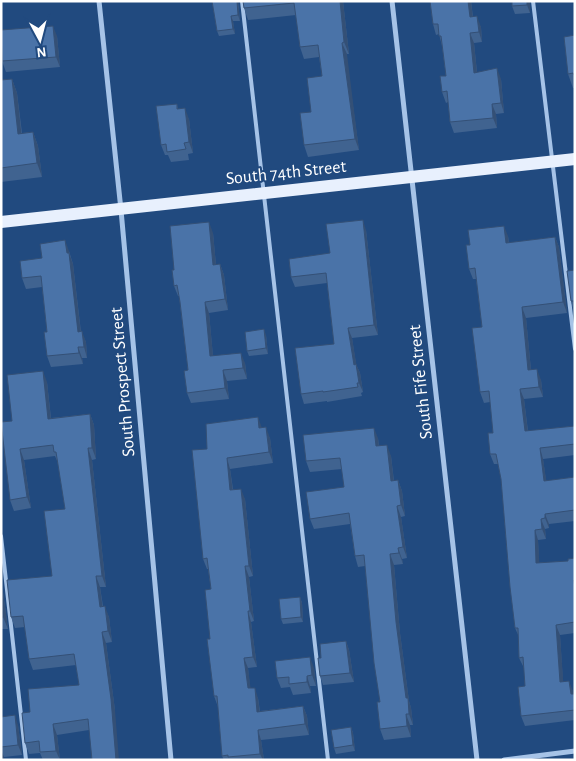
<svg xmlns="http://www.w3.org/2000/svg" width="576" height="761" font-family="'Alegreya Sans',sans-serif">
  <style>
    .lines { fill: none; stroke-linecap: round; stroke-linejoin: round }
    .lane { stroke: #a6c3e7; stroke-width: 4 }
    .street { stroke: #a6c3e7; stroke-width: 5 }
    .primary { stroke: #e8f0fd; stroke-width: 12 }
    .wall { fill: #406390 }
    .shaded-wall { fill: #345076 }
    .building { fill: #4a73a8; stroke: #345076 }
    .labels { text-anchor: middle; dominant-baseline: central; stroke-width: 4; stroke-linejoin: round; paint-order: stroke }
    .street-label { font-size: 18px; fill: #fff; stroke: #214a7f }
  </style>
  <rect width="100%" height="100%" fill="#214a7f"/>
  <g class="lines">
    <!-- lane -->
    <g class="lane">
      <path d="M242 1 328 760"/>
      <path d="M533 1 575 349"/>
      <path d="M1 536 26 760"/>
    </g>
    <!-- street -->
    <g class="street">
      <path d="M99 1 121 210 171 760"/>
      <path d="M392 1 477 760"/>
      <path d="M504 760 575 751"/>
    </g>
    <!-- primary -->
    <path class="primary" d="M1 222 575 159"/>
  </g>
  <!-- wall -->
  <g class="wall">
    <path d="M212 1H238L240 21H233L235 34 219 36 217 31Z"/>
    <path d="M243 1H343L349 54H347V62L359 150 308 157 304 145 311 112 322 76 319 57 304 59 300 47 296 15 248 20 244 8Z"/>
    <path d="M430 1H471L473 17 481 27 482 42 474 43 477 72 501 79 504 113 496 114 497 128 454 133 450 122 448 102 446 103 442 92 446 76 442 46 439 34 436 35 433 24Z"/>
    <path d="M530 1V13L515 14 512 6Z"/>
    <path d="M575 35V88H573L568 74Z"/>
    <path d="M57 36 60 67 6 72 2 61Z"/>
    <path d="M12 79 17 93 22 133 33 132 38 146 42 177 1 182V80Z"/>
    <path d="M177 104 178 109 189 119 193 153 188 154 189 160 171 162 168 155H165L161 145Z"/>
    <path d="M366 230 378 335 352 338 356 364 360 373 363 392 361 393 362 396 327 402V401L304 404 301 394 334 344 327 283 295 287 291 277Z"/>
    <path d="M213 233 216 265 220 264 224 275 228 310 209 313 213 356 245 363 247 379 227 381 229 399 191 403 187 393 188 370 179 296H178L174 286V270Z"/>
    <path d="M508 236 509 243 555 237 559 247 567 313 526 318 531 370 541 380 543 397 524 399 528 431 575 426V455L543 459 546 481 575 477V521L549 524V528L545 529 546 539 538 540 539 563 568 561 575 558V633L560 635 563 682 573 691V694H575V720L525 726 521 716 525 686 524 668 519 658V637L515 628 501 479 498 464H494L490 454 493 433 490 402 484 403 480 392 482 327 476 279H473L469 269 470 245Z"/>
    <path d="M69 251 73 264 81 332 86 342 87 358H82L83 364 51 367 47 356V332L42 287 26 289 22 278 42 258Z"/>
    <path d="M575 270V312H574L571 301Z"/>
    <path d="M266 335 268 354 249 356 247 351Z"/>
    <path d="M47 382 51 418 90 414 94 425 96 459 92 460 106 587H100L103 606 109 617 112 642 106 643 115 710 89 730 57 735 60 760H43L40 753 29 754 25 743 30 712 79 685 76 665 33 670 29 659 25 627 15 628 11 617 52 576 65 509 58 463 55 456 24 460 31 508 14 511 10 500 12 421Z"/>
    <path d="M262 428 270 438 273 463 230 469 233 489 245 499 253 576 249 577 254 621 251 622 257 667 248 668 250 688 258 698 260 711 303 706 307 716 309 735 261 740 264 760H224L222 756 218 707 214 696 210 639 211 589 208 569H207L203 559 207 449Z"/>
    <path d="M378 438 379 446 391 456 394 481 398 480 402 491 405 516 401 517 407 558 402 559 403 564 394 565 400 633 409 701 411 708 413 725H410L411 737 384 740 380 729V702L365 566 358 567 355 556 350 524 314 529 310 519 344 487 342 469 310 472 306 461Z"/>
    <path d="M1 586 3 592 8 629H1Z"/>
    <path d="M300 597 302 603 303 622 283 624 281 619Z"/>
    <path d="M346 641 349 650 354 682 323 685 320 676 321 658Z"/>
    <path d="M314 668 316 686H310L311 693 293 695 290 687 281 688 277 678Z"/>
    <path d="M1 717 18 725 22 755 4 757 1 760Z"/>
    <path d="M351 727 353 733 355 751 336 754 334 748Z"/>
  </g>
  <!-- shaded-wall -->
  <g class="shaded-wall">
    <path d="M237 1H238V3L240 21 238 15Z"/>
    <path d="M340 1H343L349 54 344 42Z"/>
    <path d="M468 1H471L474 28 470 17Z"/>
    <path d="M527 1H530V13L527 5Z"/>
    <path d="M231 16 233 21 235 34 233 29Z"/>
    <path d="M477 16 481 27 482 42 479 32Z"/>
    <path d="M53 26 57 36 60 67 56 57Z"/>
    <path d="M470 33 474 43 478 83 474 73Z"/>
    <path d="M342 43 347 54 359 150 355 139Z"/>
    <path d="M497 68 501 79 504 113 501 103Z"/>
    <path d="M12 79 17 93 23 148 18 134Z"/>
    <path d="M492 104 496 114 497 128 493 118Z"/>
    <path d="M185 108 189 119 193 153 189 142Z"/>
    <path d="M33 132 38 146 42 177 37 163Z"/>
    <path d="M363 220 366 230 378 335 374 325Z"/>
    <path d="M209 222 213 233 217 276 213 265Z"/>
    <path d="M504 226 508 236 510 253 506 243Z"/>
    <path d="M555 237 559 247 567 313 563 302Z"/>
    <path d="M65 240 69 251 70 262 69 253 73 264 82 343 78 332Z"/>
    <path d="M220 264 224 275 228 310 225 299Z"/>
    <path d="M205 302 209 313 214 367 210 356Z"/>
    <path d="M522 307 526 318 532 381 528 370Z"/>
    <path d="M348 328 352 338 358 374 354 365Z"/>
    <path d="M264 329 266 335 268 354 266 348Z"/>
    <path d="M82 331 86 342 87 358 84 347Z"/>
    <path d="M78 347 82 358 83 364 79 353Z"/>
    <path d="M241 353 245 363 247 379 243 368Z"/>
    <path d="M356 364 360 373 363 392 359 383Z"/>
    <path d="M537 369 541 380 543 397 539 387Z"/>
    <path d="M223 370 227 381 229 399 225 388Z"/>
    <path d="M43 371 47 382 52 430 48 419Z"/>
    <path d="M520 389 524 399 529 441 525 431Z"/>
    <path d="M90 414 94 425 96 459 92 448Z"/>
    <path d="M258 417 262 428H259Z"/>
    <path d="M266 427 270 438 273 463 269 452Z"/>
    <path d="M374 428 378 438 380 457 376 446Z"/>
    <path d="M387 445 391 456 395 492 391 481Z"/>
    <path d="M88 448 92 460 106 587 102 576Z"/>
    <path d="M540 448 543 459 548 491 544 481Z"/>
    <path d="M20 449 24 460 31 508 27 497Z"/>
    <path d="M227 458 230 469 234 500 230 490Z"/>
    <path d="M398 480 402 491 405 516 401 505Z"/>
    <path d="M241 489 245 499 253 576 249 566Z"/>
    <path d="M397 506 401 517 407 558 403 547Z"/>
    <path d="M545 514 549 524V528L545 518Z"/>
    <path d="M541 519 545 529 546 539 542 529Z"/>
    <path d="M535 530 538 540 540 573 536 563Z"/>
    <path d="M398 548 402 559 403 564 399 553Z"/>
    <path d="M390 554 394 565 400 633 409 701 411 708 413 725 409 714 406 698 396 622Z"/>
    <path d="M245 566 249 577 254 621 250 611Z"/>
    <path d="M96 576 100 587 104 618 100 607Z"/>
    <path d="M1 586 3 592 8 629 3 617 1 599Z"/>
    <path d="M300 597 302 603 303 622 301 617Z"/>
    <path d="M105 606 109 617 112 642 108 631Z"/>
    <path d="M248 611 251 622 257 667 253 657Z"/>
    <path d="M556 625 560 635 564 692 560 682Z"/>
    <path d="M102 632 106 643 115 710 119 760H116Z"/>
    <path d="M346 641 349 650 354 682 350 673Z"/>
    <path d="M310 657 314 668 316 686 312 675Z"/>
    <path d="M244 658 248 668 252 699 248 688Z"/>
    <path d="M307 676 310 686 311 693 307 682Z"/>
    <path d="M569 681 573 691 575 705 571 694Z"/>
    <path d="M255 688 258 698 261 722 257 712Z"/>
    <path d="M303 706 307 716 309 735 305 724Z"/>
    <path d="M406 714 410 725 411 737 407 726Z"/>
    <path d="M15 715 18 725 22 755 18 745Z"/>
    <path d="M53 724 57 735 60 760 56 751Z"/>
    <path d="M351 727 353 733 355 751 353 745Z"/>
    <path d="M258 730 261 740 264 760H263L260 754Z"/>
    <path d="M1 750 4 757V760H2Z"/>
  </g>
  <!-- building -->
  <g class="building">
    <path d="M212 1H237L238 15 231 16 233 29 217 31Z"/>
    <path d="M243 1H340L344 42 342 43 343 51 355 139 304 145 300 113 311 112 307 78 322 76 318 45 300 47 294 3 244 8Z"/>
    <path d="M430 1H468L470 17 477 16 479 32 470 33 474 73 497 68 501 103 492 104 493 118 450 122 447 91 442 92 440 76H446L441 36H439L438 24H433Z"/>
    <path d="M512 1H527V5L512 6Z"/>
    <path d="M53 26 56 57 2 61 1 30Z"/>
    <path d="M575 35V75H574L573 73 568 74 564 37Z"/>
    <path d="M12 79 18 134 33 132 37 163 1 168V80Z"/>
    <path d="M177 104V109L185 108 189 142 184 143 186 149 167 152 166 144 161 145 156 106Z"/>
    <path d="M363 220 374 325 348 328 354 365 356 364 359 383H357L358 387 323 392V391L301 394 295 348 334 344 326 273 291 277 289 259 330 253 326 224Z"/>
    <path d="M209 222 213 265 220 264 225 299 205 302 210 356 241 353 243 368 223 370 225 388 187 393 184 371 188 370 180 302 177 285 174 286 172 270H174L170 226Z"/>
    <path d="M504 226 506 243 555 237 563 302 522 307 528 370 537 369 539 387 520 389 525 431 575 426V444L540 448 544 481 575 477V510L545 514V518L541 519 542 529 535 530 536 563 568 561V559L575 558V580H574L575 589V622L556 625 560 682 569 681 571 694H575V710L521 716 518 687 525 686 523 657 519 658 518 628H515L510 587 501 479 496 454H490L488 433H493L489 391 480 392 472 328 482 327 475 268 469 269 466 245H470L468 230Z"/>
    <path d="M65 240 67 253H69L78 332 82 331 84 347H78L79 353 47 356 44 332H47L41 276 22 278 20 261 42 258 40 244Z"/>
    <path d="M575 270V301H571L567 271Z"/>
    <path d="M264 329 266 348 247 351 245 332Z"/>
    <path d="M43 371 48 419 90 414 92 448H88L102 576H96L100 607 105 606 108 631 102 632 111 699 116 760H92L88 719 53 724 56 751 40 752 39 741 25 743 22 713 30 712 28 689 79 685 74 654 29 659 23 616 11 617 7 580 52 576 44 511 65 509 56 452H54L53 445 20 449 27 497 10 500 1 422 12 421 7 375Z"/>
    <path d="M258 417 259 428 266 427 269 452 227 458 230 490 241 489 249 566H245L250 611H248L253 657 244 658 248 688H255L257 712 303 706 305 724 258 730 260 754 228 757V755L222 756 217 696H214L207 639H210L205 590 211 589 207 558 203 559 192 450 207 449 206 424Z"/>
    <path d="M374 428 376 446 387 445 391 481 398 480 401 505 397 506 403 547 398 548 399 553 390 554 396 622 406 698H408L409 714H406L407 726 380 729 377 702H380L374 663 364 555 355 556 349 513 310 519 306 492 344 487 340 458 306 461 303 435Z"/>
    <path d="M300 597 301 617 281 619 279 599Z"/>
    <path d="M1 599 3 617H1Z"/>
    <path d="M346 641 350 673 320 676 318 658H321L320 644Z"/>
    <path d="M310 657 312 675 307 676V682L289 684V677L277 678 275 661Z"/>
    <path d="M15 715 18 745 1 747V717Z"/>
    <path d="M351 727 353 745 334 748 331 730Z"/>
  </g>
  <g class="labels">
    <!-- street labels -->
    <g class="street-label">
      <text transform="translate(286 173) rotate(-6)">South 74th Street</text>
      <text transform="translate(123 382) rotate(-95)">South Prospect Street</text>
      <text transform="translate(421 382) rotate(-96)">South Fife Street</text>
    </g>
  </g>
  <!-- border -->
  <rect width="576" height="761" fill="none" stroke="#ffffff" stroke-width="5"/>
  <!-- north arrow -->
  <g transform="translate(40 40) rotate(173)" stroke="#214a7f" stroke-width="4" paint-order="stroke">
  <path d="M0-4L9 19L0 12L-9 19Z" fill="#ffffff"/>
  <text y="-8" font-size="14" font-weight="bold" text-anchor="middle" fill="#ffffff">N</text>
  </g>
</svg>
